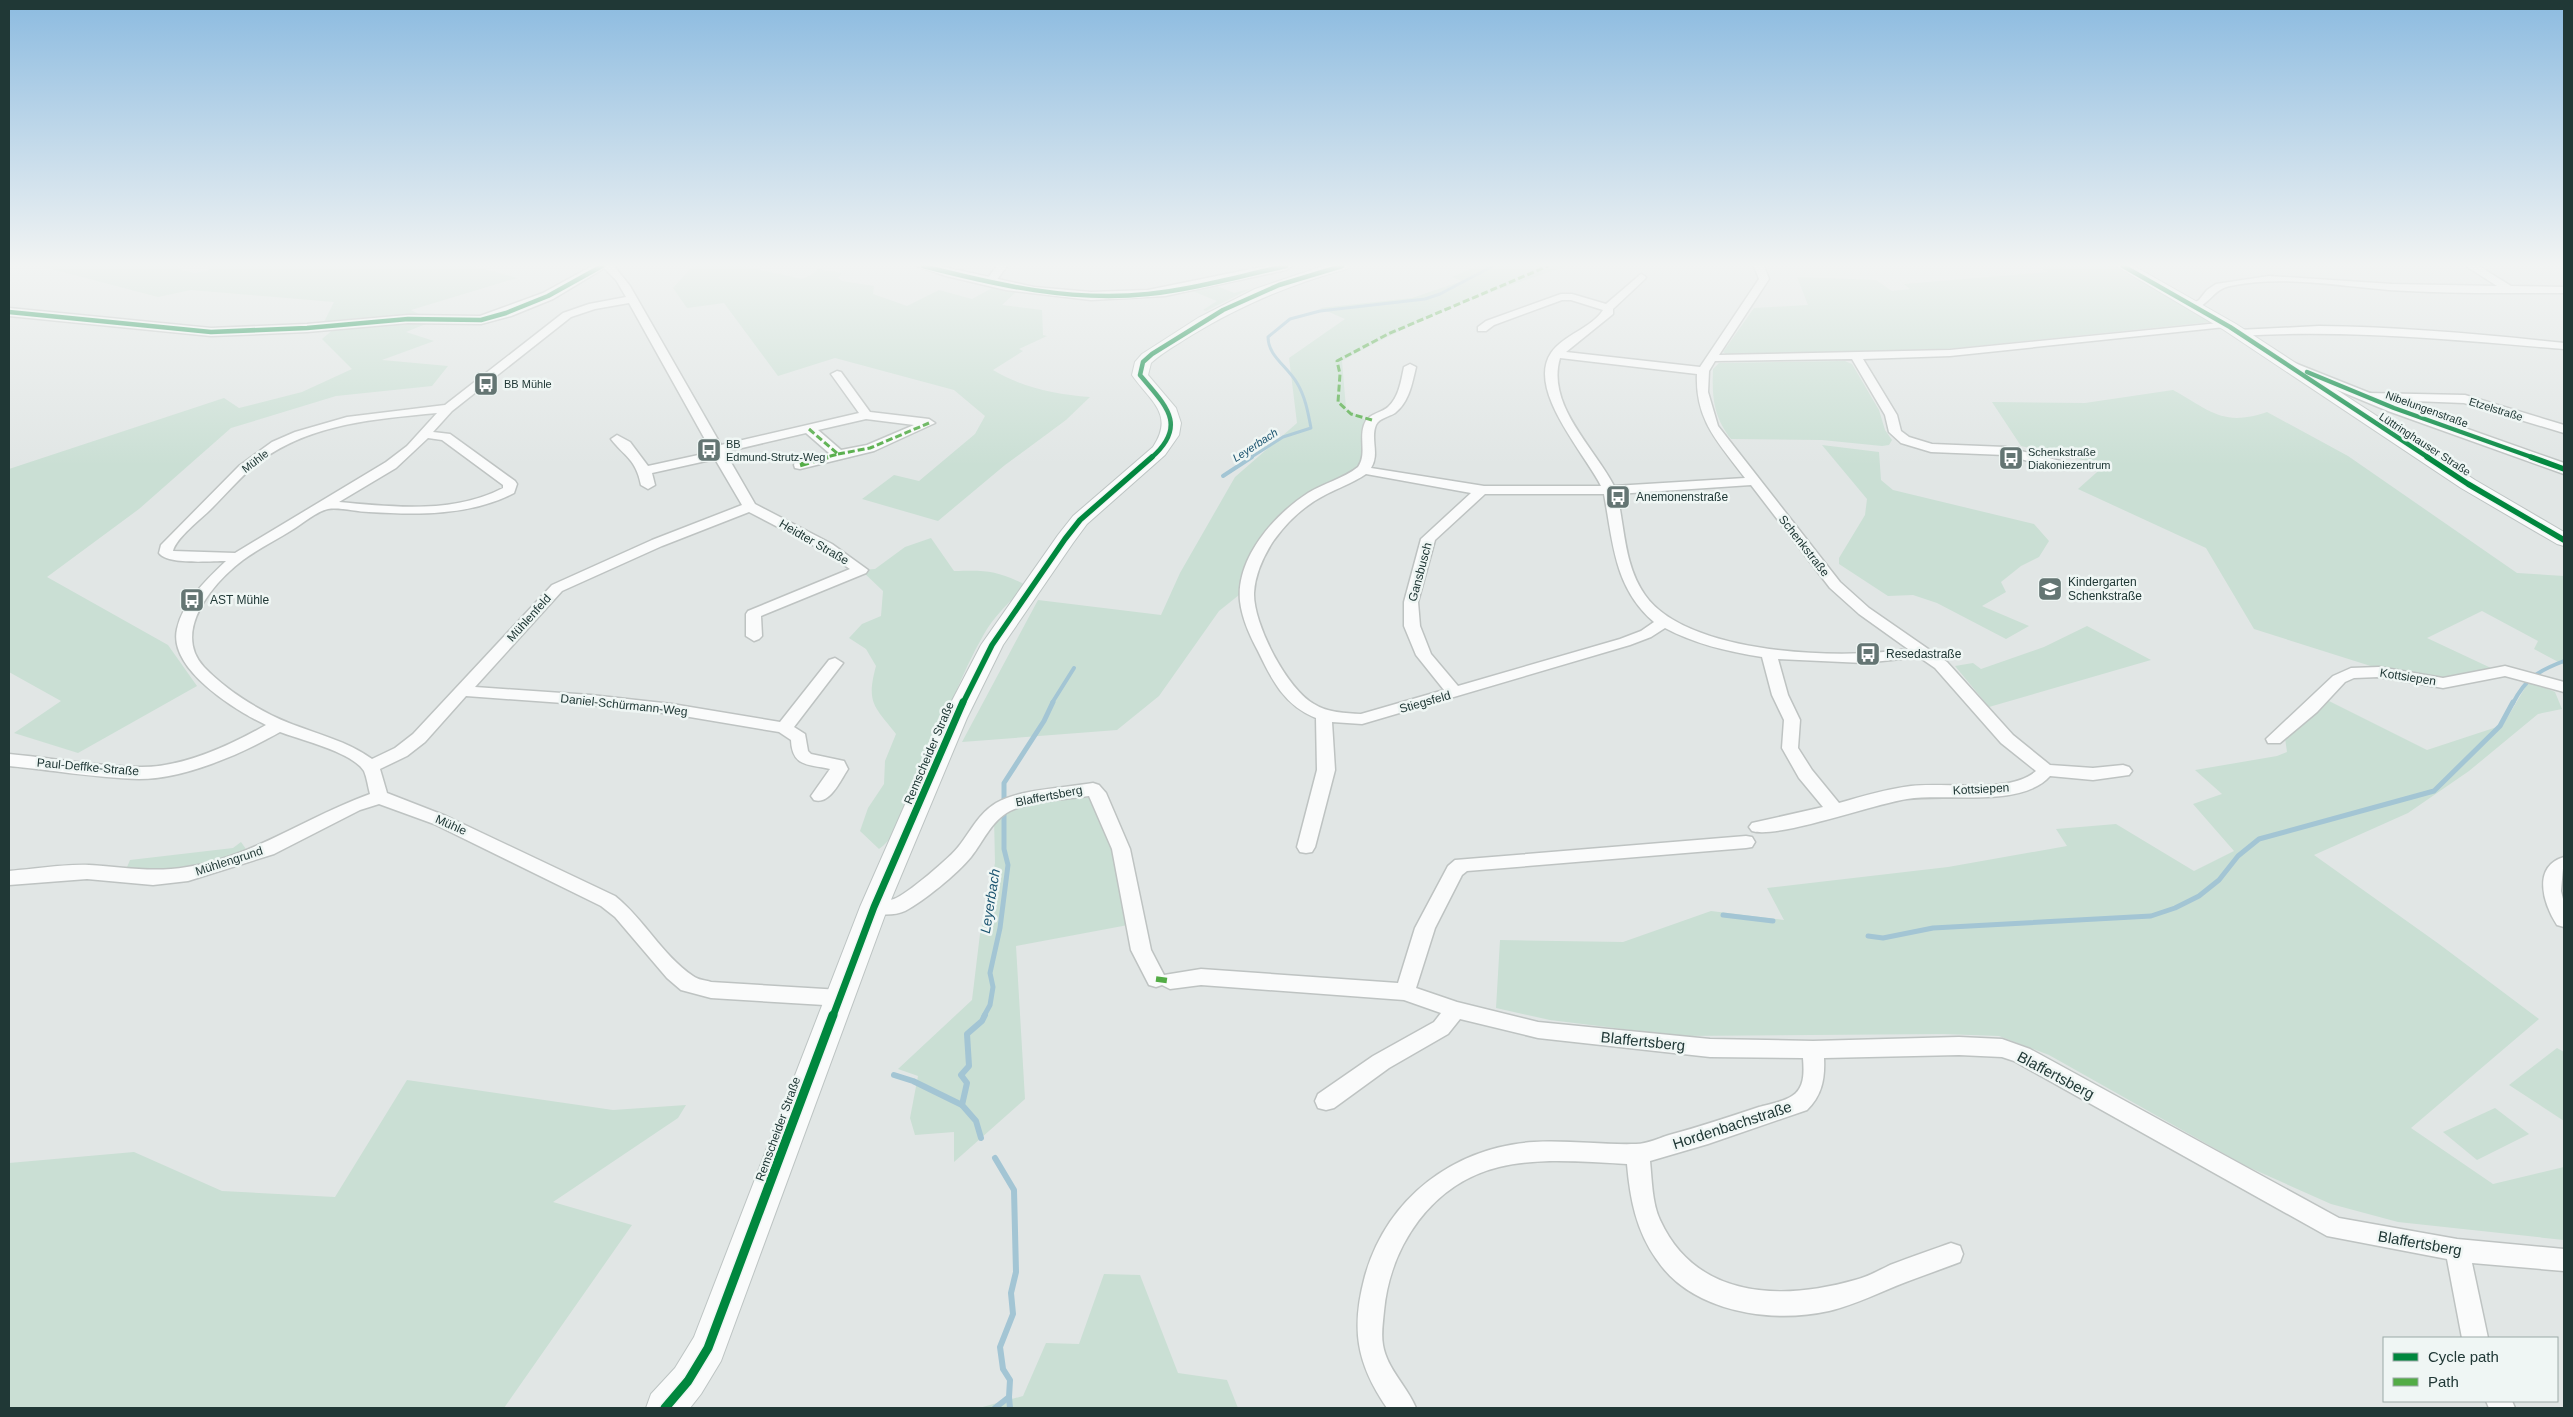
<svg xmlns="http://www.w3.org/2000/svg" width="2573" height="1417" font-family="Arial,sans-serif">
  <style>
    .green { fill: #cadfd4 }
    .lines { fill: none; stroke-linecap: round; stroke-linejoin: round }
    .stream-far3 { stroke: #a3c5d4; stroke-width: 3 }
    .stream-far2 { stroke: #a3c5d4; stroke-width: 4 }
    .stream-far1 { stroke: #a3c5d4; stroke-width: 5 }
    .stream { stroke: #a3c5d4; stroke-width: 6 }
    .minor-casing { stroke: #bec3c2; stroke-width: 3 }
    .tertiary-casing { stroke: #bec3c2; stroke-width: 3 }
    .secondary-casing { stroke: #bdc4c3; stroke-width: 2 }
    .minor { fill: #fafbfb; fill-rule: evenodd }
    .tertiary { fill: #fafbfb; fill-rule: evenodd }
    .secondary { fill: #fafbfb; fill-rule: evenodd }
    .quiet-far2 { stroke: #52ac45; stroke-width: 3; stroke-dasharray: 7 3; stroke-linecap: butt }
    .quiet-far1 { stroke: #52ac45; stroke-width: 4.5; stroke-dasharray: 9 4.5; stroke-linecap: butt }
    .quiet { stroke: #52ac45; stroke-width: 5.5; stroke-dasharray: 11 5.5; stroke-linecap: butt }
    .cycleway-far3-casing { stroke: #eff6f4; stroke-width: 6 }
    .cycleway-far2-casing { stroke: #eff6f4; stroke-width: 8 }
    .cycleway-far1-casing { stroke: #eff6f4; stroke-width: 10 }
    .cycleway-casing { stroke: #eff6f4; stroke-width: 12 }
    .cycleway-far3 { stroke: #00873e; stroke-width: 4.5 }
    .cycleway-far2 { stroke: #00873e; stroke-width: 5.5 }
    .cycleway-far1 { stroke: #00873e; stroke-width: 7 }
    .cycleway { stroke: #00873e; stroke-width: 9 }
    .labels { text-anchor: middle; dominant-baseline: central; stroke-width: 5; stroke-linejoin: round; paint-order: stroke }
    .far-poi-label { font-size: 11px; fill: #203836; stroke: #eff6f4; text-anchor: start }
    .far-street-label { font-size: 11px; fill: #203836; stroke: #eff6f4 }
    .far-water-label { font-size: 11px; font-style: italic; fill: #1d5571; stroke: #eff6f4 }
    .poi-label { font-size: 12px; fill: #203836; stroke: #eff6f4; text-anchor: start }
    .street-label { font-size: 12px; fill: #203836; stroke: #eff6f4 }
    .water-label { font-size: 14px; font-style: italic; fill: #1d5571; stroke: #eff6f4 }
    .near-street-label { font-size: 15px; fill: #203836; stroke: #eff6f4 }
  </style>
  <rect width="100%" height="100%" fill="#e1e6e5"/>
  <!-- green -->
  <g class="green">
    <path d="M40 266H177L179 269 194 273 208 271 209 268 206 266H473L517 278 411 310 433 321 406 332 434 341 382 360 448 366 432 386 336 396 231 428 139 509 47 577 168 645 197 686 78 753 14 733 61 701 9 672V469L224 398 239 408 302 392 352 369 322 339 335 328 323 324 334 302 191 290 158 297Z"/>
    <path d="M693 266H743L802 279 811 275 818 269 842 273 838 278 842 281 874 286 873 294 907 306 939 290 972 299 992 288 1016 292 1002 305 1042 310 1043 335 1047 336 1019 349 1023 351 993 370C1023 388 1055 394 1090 397L1066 420 1005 465 938 521 862 499 894 475 919 481 975 434 985 416 954 390 835 358 778 376 724 303 687 308 673 288Z"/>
    <path d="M1478 266H1568C1491 290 1413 321 1342 361L1346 408 1367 421 1364 458 1355 469 1308 492 1276 518 1241 574 1239 595 1219 611 1159 696 1117 730 962 742 1038 600 1161 615 1180 573 1235 477 1297 423 1289 358 1345 319 1320 308 1412 298 1462 281 1452 277Z"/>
    <path d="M2115 266 2211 322 1947 349 1729 356 1723 352 1754 308 1808 305 1797 277 1876 280 1892 291 1910 289 1904 284 2048 272 2039 267Z"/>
    <path d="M1212 284 1234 293 1252 288 1206 311 1203 310 1217 301 1190 290Z"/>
    <path d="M1845 361 1852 364 1879 410 1885 430 1892 440 1889 445 1882 446 1822 440 1731 439C1713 416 1712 396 1713 369L1719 363Z"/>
    <path d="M2173 390C2211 411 2223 427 2267 412L2348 456 2517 573 2564 576V665L2534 649 2538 641 2482 611 2427 638 2491 668 2462 678 2440 680 2377 668 2254 629 2206 548 2078 489 2105 465 2021 446 1992 402 2085 403Z"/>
    <path d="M1822 445 1879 452 1881 480 1893 490 2034 524 2049 541 2039 557 2021 566 2001 582 2006 592 1982 606 2029 626 2006 639 1937 603 1913 595 1888 596 1839 564V558L1865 515 1867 499Z"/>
    <path d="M931 538 954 571C986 570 996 570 1026 585 1011 601 995 615 984 634 951 691 935 755 904 812 897 826 892 840 879 849L860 831 868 808 884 784 885 761 896 734C874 706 866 703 876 666L866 649 849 638 862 624 881 616 883 591 861 570 875 569 905 547Z"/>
    <path d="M2087 626 2151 660 1989 707 1955 666 1973 663 1981 669 2044 647Z"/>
    <path d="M2529 681 2555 692 2562 709 2538 714 2469 771 2408 813 2314 855 2439 944 2539 1019 2411 1128 2493 1184 2564 1167V1240L2398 1222 2331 1204 2246 1166 2049 1055 1999 1036 1943 1034 1680 1036 1550 1020 1496 1008 1500 940 1623 942 1711 911 1784 920 1767 888 1948 867 2067 846 2056 829 2116 824 2194 871 2234 851 2193 804 2222 794 2195 770 2277 756 2287 752 2285 738 2329 701 2427 750 2503 725Z"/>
    <path d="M1063 798H1090L1112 851 1128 925 1016 946 1025 1099 954 1162V1132L915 1135 910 1118 918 1076 898 1069 972 1000 980 934 995 863 994 817 1010 809Z"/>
    <path d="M241 842 248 852C201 869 174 871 125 872L130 860 233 848Z"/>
    <path d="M2557 1048 2564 1052V1121L2509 1085Z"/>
    <path d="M407 1080 613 1110 686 1105 678 1118 553 1202 632 1225 504 1408H9V1163L134 1152 222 1191 335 1197Z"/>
    <path d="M2495 1108 2529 1134 2477 1160 2443 1132Z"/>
    <path d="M1104 1274 1140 1275 1178 1373 1227 1380 1238 1408H979L1023 1396 1046 1343 1079 1344Z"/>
  </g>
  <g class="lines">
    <!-- stream-far3 -->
    <path class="stream-far3" d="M1250 458 1283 437 1311 428C1308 412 1305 396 1297 383 1287 366 1268 356 1268 337L1290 319 1320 311 1425 299 1440 294 1493 266"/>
    <!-- stream-far2 -->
    <g class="stream-far2">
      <path d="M1223 476 1252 457"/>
      <path d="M1052 703 1074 668"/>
      <path d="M2513 703C2526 678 2538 671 2564 661"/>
    </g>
    <!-- stream-far1 -->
    <g class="stream-far1">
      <path d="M1723 915 1773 921"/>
      <path d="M1868 936 1883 938 1933 928 2151 916 2175 908 2199 896 2219 880 2238 856 2259 839 2434 791 2500 726 2513 702"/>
      <path d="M984 1016 990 1005 993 987 990 973 1000 928 1008 865 1004 849V783L1044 721 1053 702"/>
    </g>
    <!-- stream -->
    <g class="stream">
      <path d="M894 1075 913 1081 962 1105"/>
      <path d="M981 1138 976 1121 962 1105 967 1083 961 1075 969 1066 967 1034 982 1021 985 1015"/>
      <path d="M995 1158 1014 1190 1016 1272 1011 1293 1013 1314 1000 1347 1003 1369 1010 1380 1009 1397 995 1408"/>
      <path d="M1009 1397 1010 1408"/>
    </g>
    <defs>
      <g id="minor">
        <path d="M602 266H614L630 286 721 445 859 413 831 374 837 371 841 372 870 412 929 419 935 423 874 451 800 469 795 468 794 465 795 462 829 453 806 433 725 452 755 504 832 544 868 570 866 573 761 616 762 636 759 639 754 641 746 636V614L748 611 850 569 822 550 749 512 662 546 562 591 475 687 591 695 672 704 780 722 829 660 835 658 843 663 794 727 805 734 808 751 811 754 844 761 848 769C840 781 830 805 814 800L811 796 830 769C808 764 792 767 791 740L779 732 672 714 591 705 466 696 425 742 407 756 380 769 387 793 446 816 615 896C644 919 662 955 693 976 698 980 705 980 711 982L841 990 848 992 851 998 848 1004 841 1006 711 998 681 990 667 978 615 917 601 906 434 824 379 804 360 810 274 854 188 881 153 885 87 879 9 885V871C35 869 63 864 89 865 122 867 153 873 187 867 253 857 308 816 370 794 368 787 367 778 364 771 352 752 301 740 280 732 241 754 185 779 139 779 96 778 52 770 9 766V754C52 758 96 766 139 767 182 768 229 746 266 725 235 710 168 669 177 629 183 602 206 580 226 561 210 561 168 565 159 553L161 545 239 466 272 442 295 432 347 417 445 405 563 313 589 304 626 297 616 280ZM629 303 712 452 648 466 630 442 617 435 611 439C625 457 636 459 641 485L648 489 655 485 652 473 715 459 742 505 652 540 552 585 413 734 395 748 372 759C347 741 317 734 289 723 259 711 226 690 204 667 171 631 214 582 243 560 258 549 276 540 292 530 302 524 317 511 328 509 340 507 357 512 369 512 418 515 469 516 514 493L517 484 515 481 450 434 433 432 452 411 571 317 595 309ZM437 413 407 446 386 462 235 553 173 551C176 538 201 519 211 509 227 493 242 475 260 461 312 423 376 419 437 413ZM866 419 914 425 867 445 841 450 818 430ZM428 438 442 440 503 485V488C454 514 392 507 339 502L396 468Z"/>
        <path d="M997 266H1007L993 285H985L984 283Z"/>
        <path d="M1754 266H1764L1769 279 1719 355 1950 350 2229 322 2230 324 2225 327 1950 356 1863 359 1897 415 1901 431 1909 437 1932 444 2005 447 2068 463 2069 466 2068 469 2063 470 2005 455 1931 452 1901 443 1889 432 1885 415 1852 359 1715 361 1709 371 1708 392 1718 426 1840 582 1869 608 1947 662 2013 735 2050 765 2093 768 2123 765 2129 767 2132 771 2129 775 2093 780 2050 776C2022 808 1947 793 1907 799 1873 804 1778 839 1752 831L1749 827 1752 823 1823 807 1799 778 1782 748 1784 720 1772 695 1762 657C1729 652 1695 644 1665 628L1651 637 1630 645 1362 724 1332 722 1335 770 1315 847 1312 852 1306 853 1300 852 1297 847 1317 770 1316 718C1284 705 1272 680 1258 651 1250 636 1242 619 1240 601 1236 558 1274 515 1308 493 1324 483 1343 479 1358 467 1367 454 1359 439 1364 425 1368 413 1380 414 1388 407 1399 397 1401 381 1404 367L1410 364 1416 367C1412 384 1409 402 1395 413 1389 417 1379 418 1376 425 1370 439 1380 454 1371 468L1484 486H1601C1586 455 1526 390 1551 353 1563 335 1592 328 1603 310L1571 300H1562L1494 325 1486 331H1478V327L1486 321 1561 294H1572L1606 304 1641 274 1646 277 1645 279 1613 309V314L1566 352 1700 367 1759 279ZM1560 358 1697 374C1695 421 1719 443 1745 478L1614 486C1594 447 1546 405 1560 358ZM1366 474 1471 493 1421 539 1404 602V626L1416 655 1444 690 1361 714C1345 713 1328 713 1314 704 1287 689 1253 624 1254 593 1255 574 1264 555 1274 540 1287 522 1305 505 1325 495 1338 488 1353 483 1366 474ZM1751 485 1830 588 1859 614 1908 649C1842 660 1687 655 1645 595 1624 565 1625 529 1617 494ZM1485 494H1604C1613 542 1614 588 1654 622L1641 631 1620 639 1458 686 1431 654 1420 626 1418 602 1435 540ZM1919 657 1935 668 2001 743 2036 771C2010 794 1945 782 1911 786 1887 789 1863 796 1839 803L1812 770 1798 748 1800 720 1788 695 1778 659 1864 663Z"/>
        <path d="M2466 266H2479L2511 286 2564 287V293C2506 293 2447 294 2389 290 2337 286 2283 275 2230 286 2213 289 2210 305 2193 309L2188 306 2199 300 2207 290 2216 284 2269 276 2392 284 2497 286Z"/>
        <path d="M2319 326C2401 327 2482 334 2564 343V349C2455 340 2348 329 2238 336L2233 333 2238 330Z"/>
        <path d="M2367 393 2465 395 2564 425V433L2464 403 2363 399V395Z"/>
        <path d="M2505 666 2564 682V692L2505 676 2443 688 2379 677 2354 678 2345 682 2317 712 2280 743H2268L2266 739 2333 676 2351 668 2379 667 2443 678Z"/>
        <path d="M1093 783 1099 785 1106 793 1130 849 1151 950 1164 975 1201 969 1398 983 1415 928 1448 866 1455 860 1746 836 1752 837 1755 842 1752 847 1746 848 1467 871 1462 875 1435 928 1416 988 1457 1002 1538 1022 1710 1039 1813 1041 1959 1037 2002 1039 2030 1049 2339 1218 2457 1239 2564 1249V1271L2472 1263 2488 1338H2462L2447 1259 2327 1236 2014 1061 2002 1057 1959 1055 1824 1058C1825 1079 1822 1095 1807 1110L1708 1144 1650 1161C1652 1180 1652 1203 1660 1220 1696 1299 1782 1301 1855 1280 1868 1277 1879 1270 1890 1265 1910 1257 1931 1250 1951 1243L1960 1246 1963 1254 1960 1262C1942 1269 1924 1275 1906 1282 1880 1292 1857 1304 1829 1311 1771 1324 1692 1312 1657 1260 1636 1231 1630 1198 1627 1164 1585 1162 1541 1157 1499 1167 1432 1183 1390 1246 1384 1311 1383 1322 1381 1334 1383 1345 1387 1369 1407 1386 1416 1408H1387C1356 1363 1351 1328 1365 1276 1387 1198 1454 1147 1534 1142 1568 1140 1602 1145 1636 1144 1647 1144 1659 1138 1669 1135 1699 1127 1729 1117 1759 1107 1769 1104 1783 1102 1792 1096 1805 1088 1804 1072 1803 1058L1710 1057 1538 1038 1460 1019 1448 1034 1389 1068 1334 1108 1326 1110 1318 1108 1315 1101 1318 1094 1373 1056 1434 1022 1441 1013 1404 1000 1201 985 1170 989 1162 985 1156 987 1149 985 1131 950 1112 849 1089 796C1066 799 1030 801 1010 811 991 821 983 842 971 857 957 874 924 901 905 911 895 916 877 915 867 912L864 907 867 902C876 899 886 902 894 899 906 895 951 857 959 846 970 832 979 813 996 803 1020 789 1065 788 1093 783Z"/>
        <path d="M2564 857 2561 891 2564 903V927L2557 925C2544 905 2531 867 2564 857Z"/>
        <path d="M2486 1401H2512L2515 1408H2489Z"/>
      </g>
      <g id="tertiary">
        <path d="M592 266H608L553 299 511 316 481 324 408 323 307 332 211 336 9 316V308L211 328 307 324 408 315 480 316 543 293Z"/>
        <path d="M917 266H940L1034 287 1091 292 1148 290 1266 266H1292L1286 270 1165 296 1091 300 1006 290 946 276Z"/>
        <path d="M2287 360 2400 405 2564 463V474L2388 411 2282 367 2280 364 2282 361Z"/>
      </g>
      <g id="secondary">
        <path d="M1323 266H1349L1347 269C1291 284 1241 305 1192 335 1178 344 1163 352 1151 363L1148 375 1176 408 1181 423 1179 435 1165 455 1087 524 1073 543 1003 645 967 718 888 907 721 1361 701 1394 690 1408H646L651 1394 675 1368 694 1337 860 907 943 718 981 645 1058 535 1073 516 1153 447C1175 414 1150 401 1132 375L1135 362 1142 354 1198 318 1255 289Z"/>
        <path d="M2116 266H2134L2236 324 2475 480 2564 532V546L2557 544 2461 488 2224 330Z"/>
      </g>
    </defs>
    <!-- minor casing -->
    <use href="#minor" class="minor-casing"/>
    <!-- tertiary casing -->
    <use href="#tertiary" class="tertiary-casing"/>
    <!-- secondary casing -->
    <use href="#secondary" class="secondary-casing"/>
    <!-- minor -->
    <use href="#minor" class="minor"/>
    <!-- tertiary -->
    <use href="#tertiary" class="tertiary"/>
    <!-- secondary -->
    <use href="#secondary" class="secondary"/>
    <!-- quiet-far2 -->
    <g class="quiet-far2">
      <path d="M1372 420 1351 414 1338 402 1340 374 1337 361 1388 334 1548 266"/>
      <path d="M809 429 838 454 823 458"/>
      <path d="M838 454 870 448 929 423"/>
    </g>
    <!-- quiet-far1 -->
    <path class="quiet-far1" d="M800 465 828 457"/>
    <!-- quiet -->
    <path class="quiet" d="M1156 979 1170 981"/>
    <defs>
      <g id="cycleway-far3">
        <path d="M923 266C997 285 1071 302 1148 294 1195 289 1240 276 1286 266"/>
        <path d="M2123 266 2230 327 2429 458"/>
        <path d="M9 312 211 332 307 328 408 319 481 320 506 313 548 296 602 266"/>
        <path d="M2307 372 2394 408 2534 458"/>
        <path d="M1151 458C1189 425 1165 405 1140 375L1143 362 1152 354 1223 310 1279 285 1342 266"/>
      </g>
      <g id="cycleway-far2">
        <path d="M2427 457 2468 484 2564 540"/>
        <path d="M2531 457 2564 469"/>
        <path d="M963 703 992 645 1065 539 1080 520 1152 457"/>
      </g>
      <path id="cycleway-far1" d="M833 1016 874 907 963 702"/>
      <path id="cycleway" d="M665 1408 688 1381 708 1348 833 1015"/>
    </defs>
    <!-- cycleway-far3 casing -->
    <use href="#cycleway-far3" class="cycleway-far3-casing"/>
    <!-- cycleway-far2 casing -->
    <use href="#cycleway-far2" class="cycleway-far2-casing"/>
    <!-- cycleway-far1 casing -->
    <use href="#cycleway-far1" class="cycleway-far1-casing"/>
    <!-- cycleway casing -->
    <use href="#cycleway" class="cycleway-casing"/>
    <!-- cycleway-far3 -->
    <use href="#cycleway-far3" class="cycleway-far3"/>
    <!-- cycleway-far2 -->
    <use href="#cycleway-far2" class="cycleway-far2"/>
    <!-- cycleway-far1 -->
    <use href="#cycleway-far1" class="cycleway-far1"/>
    <!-- cycleway -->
    <use href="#cycleway" class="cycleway"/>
  </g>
  <!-- sky -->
  <linearGradient id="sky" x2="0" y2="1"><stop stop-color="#8cbbe0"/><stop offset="0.57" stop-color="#f2f4f3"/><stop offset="1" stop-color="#f2f4f3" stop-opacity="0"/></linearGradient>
  <rect width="2573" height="465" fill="url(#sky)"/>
  <!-- icons -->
  <defs>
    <symbol id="bus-square" viewBox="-11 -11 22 22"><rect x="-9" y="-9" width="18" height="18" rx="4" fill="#647573" stroke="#eff6f4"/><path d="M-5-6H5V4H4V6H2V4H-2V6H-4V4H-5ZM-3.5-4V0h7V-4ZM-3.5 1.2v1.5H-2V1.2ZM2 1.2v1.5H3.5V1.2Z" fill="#fff"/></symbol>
    <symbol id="school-square" viewBox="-11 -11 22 22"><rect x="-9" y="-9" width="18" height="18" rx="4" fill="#647573" stroke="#eff6f4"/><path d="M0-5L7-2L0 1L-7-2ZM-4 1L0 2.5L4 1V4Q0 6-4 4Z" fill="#fff"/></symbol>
  </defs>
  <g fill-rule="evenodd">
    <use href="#bus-square" x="472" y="370" width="28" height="28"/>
    <use href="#bus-square" x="695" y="436" width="28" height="28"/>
    <use href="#bus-square" x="1997" y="444" width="28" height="28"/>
    <use href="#bus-square" x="1604" y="483" width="28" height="28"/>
    <use href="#school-square" x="2036" y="575" width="28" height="28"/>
    <use href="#bus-square" x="178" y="586" width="28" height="28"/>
    <use href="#bus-square" x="1854" y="640" width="28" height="28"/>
  </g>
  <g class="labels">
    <!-- far-poi labels -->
    <g class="far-poi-label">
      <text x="504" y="384">BB Mühle</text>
      <text x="726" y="444">BB<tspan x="726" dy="13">Edmund-Strutz-Weg</tspan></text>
      <text x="2028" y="452">Schenkstraße<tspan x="2028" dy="13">Diakoniezentrum</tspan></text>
    </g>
    <!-- far-street labels -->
    <g class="far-street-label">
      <text transform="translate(2427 409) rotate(20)">Nibelungenstraße</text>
      <text transform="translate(2496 409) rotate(17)">Etzelstraße</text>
      <text transform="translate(2425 444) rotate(33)">Lüttringhauser Straße</text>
      <text transform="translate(255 461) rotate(-37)">Mühle</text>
    </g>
    <!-- far-water labels -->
    <g class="far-water-label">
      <text transform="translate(1255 445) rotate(-33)">Leyerbach</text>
    </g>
    <!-- poi labels -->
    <g class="poi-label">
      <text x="1636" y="497">Anemonenstraße</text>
      <text x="2068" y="582">Kindergarten<tspan x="2068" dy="14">Schenkstraße</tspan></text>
      <text x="210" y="600">AST Mühle</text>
      <text x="1886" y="654">Resedastraße</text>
    </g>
    <!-- street labels -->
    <g class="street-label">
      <text transform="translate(814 542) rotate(30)">Heidter Straße</text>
      <text transform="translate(1804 546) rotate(52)">Schenkstraße</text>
      <text transform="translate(1420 572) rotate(-75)">Gansbusch</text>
      <text transform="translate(529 618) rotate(-48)">Mühlenfeld</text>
      <text transform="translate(2408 677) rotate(9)">Kottsiepen</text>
      <text transform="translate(1425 702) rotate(-16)">Stiegsfeld</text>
      <text transform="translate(624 705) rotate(6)">Daniel-Schürmann-Weg</text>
      <text transform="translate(929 753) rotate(-67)">Remscheider Straße</text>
      <text transform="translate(88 767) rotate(5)">Paul-Deffke-Straße</text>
      <text transform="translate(1981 789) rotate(-3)">Kottsiepen</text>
      <text transform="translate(1049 796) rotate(-11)">Blaffertsberg</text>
      <text transform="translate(451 825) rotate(24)">Mühle</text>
      <text transform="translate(229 861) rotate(-18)">Mühlengrund</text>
      <text transform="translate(778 1129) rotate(-70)">Remscheider Straße</text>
    </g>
    <!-- water labels -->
    <g class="water-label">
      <text transform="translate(990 901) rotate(-81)">Leyerbach</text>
    </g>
    <!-- near-street labels -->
    <g class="near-street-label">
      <text transform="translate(1643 1041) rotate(6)">Blaffertsberg</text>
      <text transform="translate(2056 1075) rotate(28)">Blaffertsberg</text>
      <text transform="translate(1732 1125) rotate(-18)">Hordenbachstraße</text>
      <text transform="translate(2420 1243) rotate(10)">Blaffertsberg</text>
    </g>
  </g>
  <!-- border -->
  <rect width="2573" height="1417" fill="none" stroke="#203836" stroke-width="20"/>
  <!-- legend -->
  <rect x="2383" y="1337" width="175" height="65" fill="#eff6f4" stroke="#9caaa8"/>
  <rect x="2393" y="1353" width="25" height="8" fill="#00873e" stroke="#9caaa8"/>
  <text x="2428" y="1362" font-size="15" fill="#203836">Cycle path</text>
  <rect x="2393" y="1378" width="25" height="8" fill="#52ac45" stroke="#9caaa8"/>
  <text x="2428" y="1387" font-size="15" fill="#203836">Path</text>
</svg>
